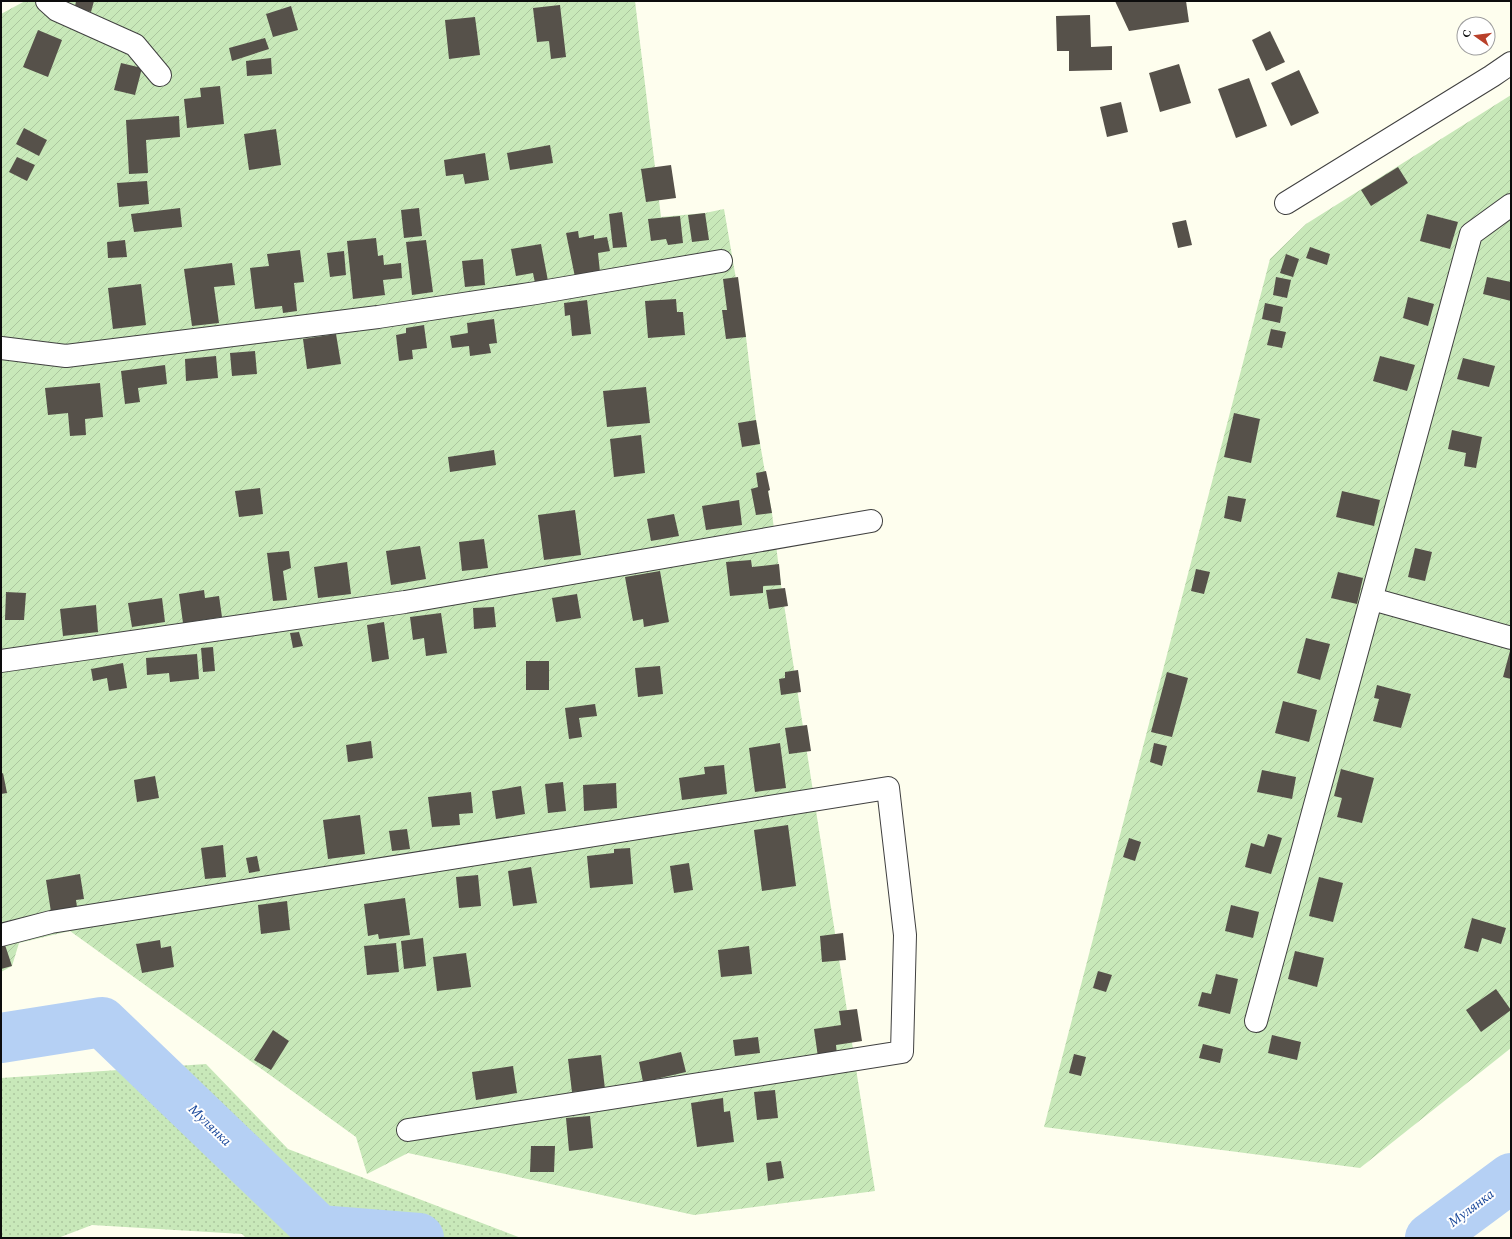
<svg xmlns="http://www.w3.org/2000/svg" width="1512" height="1239" font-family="Spectral,serif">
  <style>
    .grass { fill: url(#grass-dots) }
    .garden { fill: url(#garden-furrows) }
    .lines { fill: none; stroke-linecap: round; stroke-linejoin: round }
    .river { stroke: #b5d0f4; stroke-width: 50 }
    .building { fill: #56514a }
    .minor-casing { stroke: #404040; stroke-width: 24 }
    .minor { stroke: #fff; stroke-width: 22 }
    .labels { text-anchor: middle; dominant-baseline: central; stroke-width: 4; stroke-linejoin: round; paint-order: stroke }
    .water-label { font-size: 14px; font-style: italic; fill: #1b499b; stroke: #fff }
  </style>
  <defs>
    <pattern id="grass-dots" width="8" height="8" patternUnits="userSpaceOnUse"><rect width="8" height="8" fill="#c8e8b9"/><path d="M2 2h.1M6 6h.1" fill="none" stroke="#abc69e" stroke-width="1.8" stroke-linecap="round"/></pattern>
    <pattern id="garden-furrows" width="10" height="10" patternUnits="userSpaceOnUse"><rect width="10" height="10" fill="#c8e8b9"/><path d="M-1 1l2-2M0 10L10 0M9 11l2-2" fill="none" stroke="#abc69e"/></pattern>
  </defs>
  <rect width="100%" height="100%" fill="#fefeee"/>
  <!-- grass -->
  <path class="grass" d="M206 1064 288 1149 521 1238H246L242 1234 92 1225 58 1238H1V1078Z"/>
  <!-- garden -->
  <g class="garden">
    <path d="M25 1H635L661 217 705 213 724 209 746 337 756 420 772 513 781 585 875 1191 694 1215 408 1153 367 1174 356 1137 70 931 19 943 12 966 1 972V14Z"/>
    <path d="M1511 95V1048L1360 1168 1044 1127 1270 259 1306 224Z"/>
  </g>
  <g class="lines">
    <!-- river -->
    <g class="river">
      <path d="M1 1038 102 1022 319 1230 419 1238"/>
      <path d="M1430 1238 1511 1178"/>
    </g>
  </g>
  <!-- building -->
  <g class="building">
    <path d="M76 1H94L91 12 75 7Z"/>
    <path d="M1115 1H1186L1189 22 1129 31Z"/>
    <path d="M560 5 566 57 551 59 549 41 537 42 533 8Z"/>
    <path d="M291 6 298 30 273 37 266 14Z"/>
    <path d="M1090 15 1091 47 1112 46V70L1069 71V51H1057L1056 16Z"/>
    <path d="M475 17 480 55 449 59 445 20Z"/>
    <path d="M38 30 62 40 48 77 23 67Z"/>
    <path d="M1270 31 1285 62 1266 71 1252 40Z"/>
    <path d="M265 38 269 49 232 61 229 48Z"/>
    <path d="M271 58 272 74 247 76 246 61Z"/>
    <path d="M121 63 142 68 135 95 114 90Z"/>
    <path d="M1179 64 1191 103 1160 112 1149 73Z"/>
    <path d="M1299 70 1319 113 1291 126 1271 83Z"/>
    <path d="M1249 78 1267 126 1236 138 1218 89Z"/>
    <path d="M220 86 224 124 187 128 184 99 201 97 200 88Z"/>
    <path d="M1121 102 1128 132 1107 137 1100 107Z"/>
    <path d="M179 116 180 137 146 140 148 173 129 174 126 120Z"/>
    <path d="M24 128 47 140 39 156 16 144Z"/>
    <path d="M276 129 281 165 249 170 244 134Z"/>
    <path d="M550 145 553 163 510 170 507 153Z"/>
    <path d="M485 153 489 180 465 184 463 174 446 176 444 160Z"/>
    <path d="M17 157 35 165 27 181 9 172Z"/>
    <path d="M671 165 676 198 646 202 641 169Z"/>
    <path d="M1398 167 1408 183 1371 206 1361 190Z"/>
    <path d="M147 181 149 204 119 207 117 183Z"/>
    <path d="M180 208 182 227 134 232 131 214Z"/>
    <path d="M419 208 422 236 404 238 401 210Z"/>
    <path d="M622 212 627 247 613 248 609 214Z"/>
    <path d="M705 213 709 240 692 242 688 215Z"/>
    <path d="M1427 214 1458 222 1450 249 1420 241Z"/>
    <path d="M680 216 683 243 668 245 666 239 651 241 648 219Z"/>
    <path d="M1186 220 1192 245 1178 248 1172 223Z"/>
    <path d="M578 231 579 238 594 235V239L607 237 610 251 598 253 600 272 575 277 566 233Z"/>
    <path d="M376 238 378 256 383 255 384 265 401 263 402 278 383 280 385 295 353 299 347 241Z"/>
    <path d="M125 240 127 257 108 258 107 242Z"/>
    <path d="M426 240 433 292 412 295 406 242Z"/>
    <path d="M541 244 548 281 535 283 533 273 516 276 511 249Z"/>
    <path d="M1310 247 1330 254 1327 265 1306 258Z"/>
    <path d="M300 250 304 282 294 283 297 311 283 313 282 306 255 309 250 268 269 266 267 254Z"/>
    <path d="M344 251 346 275 330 277 327 253Z"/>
    <path d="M1286 254 1299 259 1293 277 1280 273Z"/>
    <path d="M483 259 485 285 465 287 462 261Z"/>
    <path d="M232 263 235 285 214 287 219 323 192 326 184 269Z"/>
    <path d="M738 277 746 337 726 339 722 310H727L723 279Z"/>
    <path d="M1276 277 1291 280 1287 298 1273 295Z"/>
    <path d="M1487 277 1511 282V301L1483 294Z"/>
    <path d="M141 284 146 325 113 329 108 288Z"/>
    <path d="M1408 297 1434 304 1428 326 1403 318Z"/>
    <path d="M676 299 677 312H683L685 335 648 338 645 301Z"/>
    <path d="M587 300 591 334 572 336 570 315 565 316 564 303Z"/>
    <path d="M1265 303 1283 307 1280 323 1262 319Z"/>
    <path d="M494 319 497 343 489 344 491 353 470 356 469 346 452 348 450 336 468 333 467 323Z"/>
    <path d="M424 325 427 348 412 350 413 359 399 361 396 335 406 333V328Z"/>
    <path d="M1271 329 1286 332 1282 348 1267 345Z"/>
    <path d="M336 334 341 364 307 369 303 339Z"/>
    <path d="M255 351 257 374 232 376 230 353Z"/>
    <path d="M216 356 218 378 186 381 185 359Z"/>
    <path d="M1380 356 1415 365 1407 391 1373 381Z"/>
    <path d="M1463 358 1495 366 1489 387 1457 379Z"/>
    <path d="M165 365 167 384 138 388 140 402 125 404 121 371Z"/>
    <path d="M100 383 103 417 85 419 86 435 70 436 68 413 48 415 45 388Z"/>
    <path d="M646 387 650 423 607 427 603 391Z"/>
    <path d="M1234 413 1260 419 1251 463 1224 457Z"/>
    <path d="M756 420 760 444 742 447 738 423Z"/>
    <path d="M1452 430 1482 437 1476 468 1464 466 1466 453 1448 449Z"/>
    <path d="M641 435 645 473 614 477 610 439Z"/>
    <path d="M494 450 496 465 450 472 448 457Z"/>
    <path d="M766 471 770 490 768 491 772 513 756 515 751 489 758 487 756 473Z"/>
    <path d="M260 488 263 514 239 517 235 491Z"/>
    <path d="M1342 491 1380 500 1374 526 1336 517Z"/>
    <path d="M1228 496 1246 499 1241 522 1224 518Z"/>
    <path d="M739 500 742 525 706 530 702 506Z"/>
    <path d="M575 510 581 555 544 560 538 515Z"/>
    <path d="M674 514 679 536 651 541 647 519Z"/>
    <path d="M484 539 488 568 462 571 459 542Z"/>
    <path d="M420 546 426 579 391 585 386 551Z"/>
    <path d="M1415 548 1432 552 1425 581 1408 577Z"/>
    <path d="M289 551 291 568 283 571 287 600 273 601 267 553Z"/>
    <path d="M751 560 752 567 779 564 781 585 763 586V593L730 596 726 562Z"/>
    <path d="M347 562 351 594 318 598 314 567Z"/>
    <path d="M1196 569 1210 572 1204 594 1191 591Z"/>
    <path d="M660 571 669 622 644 627 643 619 633 621 625 577Z"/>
    <path d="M1338 572 1363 578 1357 604 1331 598Z"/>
    <path d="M785 588 788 606 769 609 766 590Z"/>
    <path d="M204 590 205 598 219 596 222 617 183 623 179 594Z"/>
    <path d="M6 592 26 593 24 620H5Z"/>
    <path d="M577 594 581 618 556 622 552 598Z"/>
    <path d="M162 598 165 622 132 627 128 603Z"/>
    <path d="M96 605 98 632 63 636 60 609Z"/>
    <path d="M494 607 496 627 474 629 473 608Z"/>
    <path d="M441 613 447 653 426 656 424 638 413 640 410 617Z"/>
    <path d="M384 622 389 659 372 662 367 625Z"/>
    <path d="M299 632 303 646 293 648 290 633Z"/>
    <path d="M1306 638 1330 644 1320 680 1297 673Z"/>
    <path d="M213 647 215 671 203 672 201 648Z"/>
    <path d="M1510 651 1511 652V679L1503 677Z"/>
    <path d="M197 654 199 679 170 682 169 673 147 675 146 658Z"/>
    <rect x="526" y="661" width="23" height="29"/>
    <path d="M123 663 127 688 109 691 107 678 93 681 91 669Z"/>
    <path d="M660 666 663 694 638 697 635 668Z"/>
    <path d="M798 670 801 692 781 695 779 679 785 678V672Z"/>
    <path d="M1167 672 1188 678 1172 737 1151 732Z"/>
    <path d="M1377 685 1411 694 1401 728 1373 721 1379 699 1374 698Z"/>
    <path d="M1283 701 1317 710 1309 742 1275 733Z"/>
    <path d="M595 704 597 716 579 718 582 737 569 739 565 708Z"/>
    <path d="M807 725 811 751 789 754 785 728Z"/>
    <path d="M371 741 373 758 348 762 346 745Z"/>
    <path d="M780 743 786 788 755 792 749 748Z"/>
    <path d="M1154 743 1167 746 1162 766 1150 762Z"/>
    <path d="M724 765 727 794 682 800 679 778 705 774 704 767Z"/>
    <path d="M1341 769 1374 778 1362 823 1337 817 1342 798 1334 796Z"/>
    <path d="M1262 770 1296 777 1292 799 1257 792Z"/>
    <path d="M3 773 7 793 1 794V774Z"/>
    <path d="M155 776 159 798 137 802 134 780Z"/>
    <path d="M563 782 566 811 548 813 545 784Z"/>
    <path d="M616 783 617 808 584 811 583 785Z"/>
    <path d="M521 786 525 814 496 819 492 791Z"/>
    <path d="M471 792 473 813 459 814 460 825 432 827 428 797Z"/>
    <path d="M360 815 365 854 328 859 323 820Z"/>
    <path d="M788 825 796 886 762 891 754 830Z"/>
    <path d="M407 829 410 849 392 851 389 831Z"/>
    <path d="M1268 834 1282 838 1271 874 1245 867 1251 843 1264 847Z"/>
    <path d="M1129 838 1141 842 1135 861 1123 857Z"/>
    <path d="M223 845 226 877 205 879 201 848Z"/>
    <path d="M630 848 633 884 590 888 587 856 614 853V849Z"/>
    <path d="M257 856 260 871 249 873 246 858Z"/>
    <path d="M689 863 693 890 674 893 670 866Z"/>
    <path d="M531 867 537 903 513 906 508 871Z"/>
    <path d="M80 874 84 899 76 900 77 907 51 912 46 880Z"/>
    <path d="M478 875 481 906 459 908 456 877Z"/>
    <path d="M1319 877 1343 883 1333 922 1309 916Z"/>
    <path d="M405 898 410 935 379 939 378 934 368 936 364 904Z"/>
    <path d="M287 901 290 930 261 934 258 905Z"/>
    <path d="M1231 905 1259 912 1253 938 1225 931Z"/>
    <path d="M1472 918 1506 928 1501 944 1482 938 1478 952 1464 948Z"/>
    <path d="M843 933 846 960 822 962 820 936Z"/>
    <path d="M423 938 426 966 404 969 401 941Z"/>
    <path d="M160 940 161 948 171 946 174 967 142 973 136 944Z"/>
    <path d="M396 943 399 972 367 975 364 946Z"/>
    <path d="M5 945 12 966 1 969V946Z"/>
    <path d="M749 946 752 974 721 977 718 950Z"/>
    <path d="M1295 951 1324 958 1317 987 1288 979Z"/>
    <path d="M466 953 471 987 437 991 433 957Z"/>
    <path d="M1098 971 1112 975 1106 992 1093 988Z"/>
    <path d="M1216 974 1238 979 1230 1014 1198 1006 1202 992 1211 994Z"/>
    <path d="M1496 989 1511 1010 1481 1032 1466 1010Z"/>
    <path d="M857 1009 862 1041 836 1045 837 1055 818 1057 814 1029 841 1025 839 1011Z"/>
    <path d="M273 1030 289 1041 271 1070 254 1060Z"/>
    <path d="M1272 1035 1301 1042 1297 1060 1268 1053Z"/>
    <path d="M758 1037 760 1053 735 1056 733 1040Z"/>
    <path d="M1203 1044 1223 1049 1220 1063 1199 1058Z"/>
    <path d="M681 1052 686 1072 643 1082 639 1062Z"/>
    <path d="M1074 1054 1086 1057 1081 1076 1069 1073Z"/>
    <path d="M601 1055 605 1089 572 1092 568 1059Z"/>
    <path d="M513 1066 517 1093 476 1100 472 1072Z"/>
    <path d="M775 1090 778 1118 757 1120 754 1092Z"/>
    <path d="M723 1098 724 1112 730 1111 734 1142 697 1147 691 1103Z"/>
    <path d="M590 1116 593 1148 569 1151 566 1118Z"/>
    <path d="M531 1146H555L554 1172H530Z"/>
    <path d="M781 1161 784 1178 768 1181 766 1163Z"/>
  </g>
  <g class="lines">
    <defs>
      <g id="minor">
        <path d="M47 1 57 10 135 45 160 75"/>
        <path d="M1286 203 1492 76 1511 63"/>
        <path d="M1 348 66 356 378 317 536 293 721 261"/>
        <path d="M1372 599 1511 638"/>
        <path d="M1 661 405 602 871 521"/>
        <path d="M1 935 51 922 888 788 905 935 902 1052 408 1130"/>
        <path d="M1256 1021 1471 234 1511 205"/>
      </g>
    </defs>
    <!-- minor casing -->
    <use href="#minor" class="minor-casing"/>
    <!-- minor -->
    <use href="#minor" class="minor"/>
  </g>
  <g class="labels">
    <!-- water labels -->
    <g class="water-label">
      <text transform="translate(210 1125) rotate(44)">Мулянка</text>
      <text transform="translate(1471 1208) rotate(-37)">Мулянка</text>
    </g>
  </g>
  <!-- border -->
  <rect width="1512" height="1239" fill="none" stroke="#0d0d0d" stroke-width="4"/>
  <!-- north arrow -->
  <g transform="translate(1476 36) rotate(284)"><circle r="19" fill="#ffffff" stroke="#9e9e9e"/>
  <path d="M0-3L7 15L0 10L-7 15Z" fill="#b9402a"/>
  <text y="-6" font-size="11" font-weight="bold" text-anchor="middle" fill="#0d0d0d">С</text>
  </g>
</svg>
